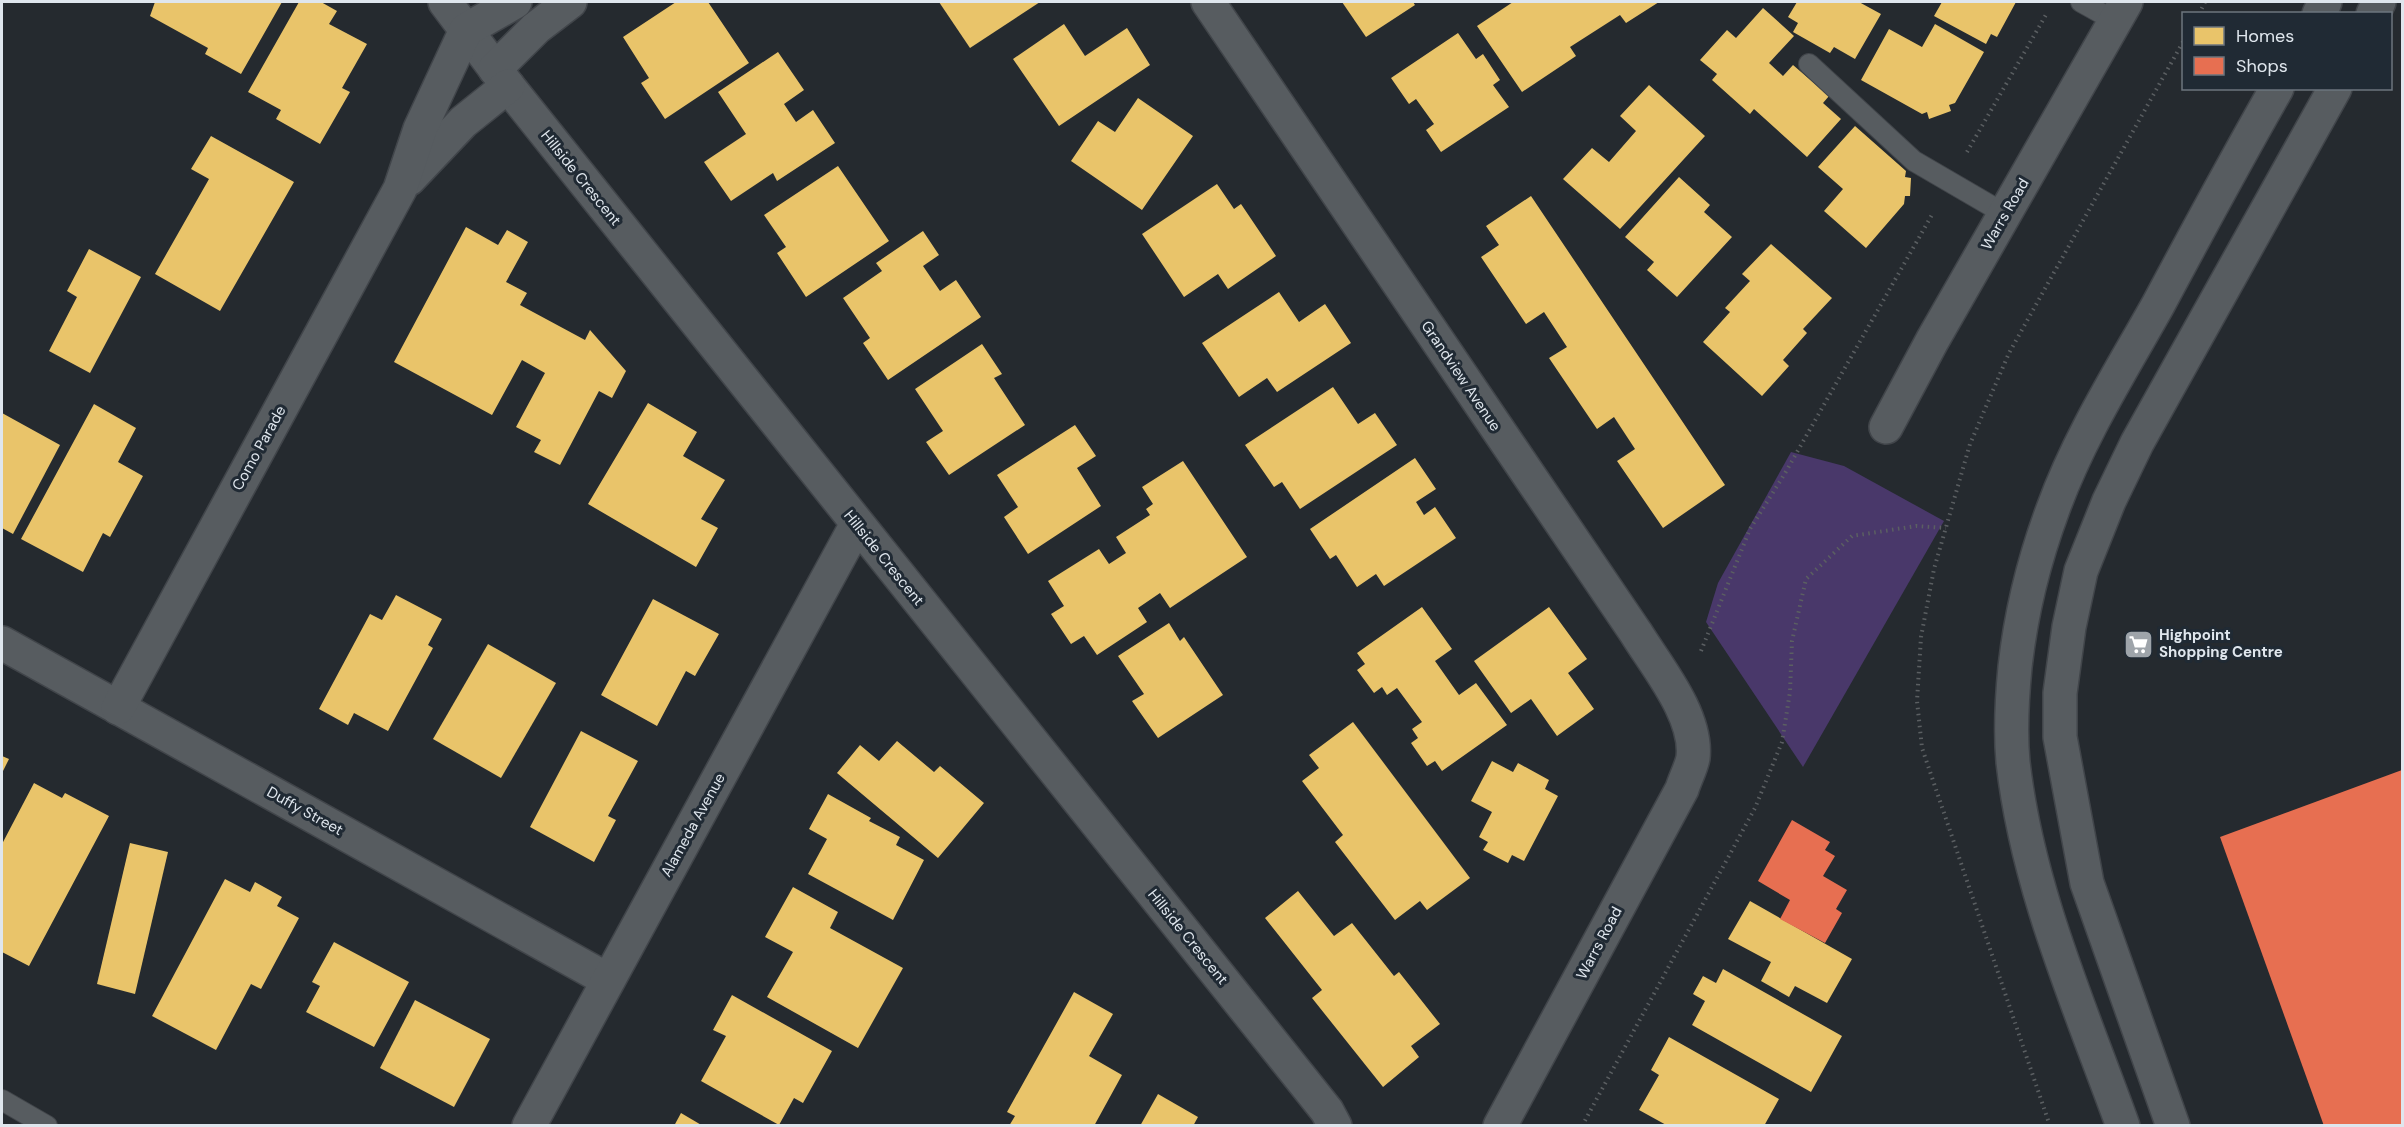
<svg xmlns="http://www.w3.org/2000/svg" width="2404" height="1127" font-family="'DM Sans',sans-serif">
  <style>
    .green { fill: #49386a }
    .homes { fill: #e9c46a }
    .shops { fill: #e76f51 }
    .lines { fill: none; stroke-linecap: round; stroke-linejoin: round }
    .service-casing { stroke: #41454a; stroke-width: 22 }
    .minor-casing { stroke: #41454a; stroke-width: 36 }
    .path { stroke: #5b5f62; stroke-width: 4; stroke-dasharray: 1.5 4.5; stroke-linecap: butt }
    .service { stroke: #575c60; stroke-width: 20 }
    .minor { stroke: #575c60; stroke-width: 33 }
    .labels { text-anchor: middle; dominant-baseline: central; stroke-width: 6; stroke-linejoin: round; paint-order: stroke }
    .street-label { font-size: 15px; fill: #dfe6ed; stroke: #202a34 }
    .poi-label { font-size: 15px; font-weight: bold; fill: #dfe6ed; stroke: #202a34; text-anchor: start }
  </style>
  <rect width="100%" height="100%" fill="#252a2f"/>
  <!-- green -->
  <path class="green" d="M1791 452 1844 466 1944 521 1803 767 1706 622 1718 583Z"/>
  <!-- homes -->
  <g class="homes">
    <path d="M155 2H282L241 74 205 54 208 48 150 16Z"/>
    <path d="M299 2H321L337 11 329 24 367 44 342 88 350 92 320 144 276 119 281 110 248 92Z"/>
    <path d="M676 2H708L749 63 665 119 641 83 649 78 623 37Z"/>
    <path d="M939 2H1040L970 48Z"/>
    <path d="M1342 2H1413L1415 5 1366 37Z"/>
    <path d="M1513 2H1659L1626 23 1620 15 1570 47 1576 56 1522 92 1477 26Z"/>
    <path d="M1797 2H1859L1881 14 1855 59 1834 47 1830 53 1793 32 1798 23 1788 17Z"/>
    <path d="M1942 2H2016L1997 37 1991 34 1986 44 1934 16Z"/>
    <path d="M1763 8 1794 36 1769 63 1783 76 1793 65 1829 96 1823 103 1841 119 1807 157 1754 109 1750 114 1712 80 1717 74 1700 60 1727 30 1736 38Z"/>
    <path d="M1064 24 1085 56 1127 28 1150 65 1059 126 1013 59Z"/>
    <path d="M1935 24 1984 52 1955 103 1949 105 1951 111 1929 119 1927 112 1922 114 1861 80 1889 29 1922 47Z"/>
    <path d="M1458 33 1476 59 1483 54 1500 80 1493 85 1509 107 1441 152 1426 130 1434 124 1416 99 1409 104 1391 78Z"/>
    <path d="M778 52 804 90 784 104 796 122 813 110 835 143 777 181 773 173 731 201 704 162 746 134 718 92Z"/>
    <path d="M1649 85 1705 136 1620 229 1563 179 1592 148 1609 162 1636 131 1620 116Z"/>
    <path d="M1138 98 1193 136 1142 210 1071 161 1098 121 1115 132Z"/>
    <path d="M1855 126 1906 171 1905 177 1911 178 1910 196H1905L1904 204 1866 248 1824 211 1843 189 1818 167Z"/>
    <path d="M211 136 294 182 220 311 155 274 209 179 191 169Z"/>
    <path d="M838 166 889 241 806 297 777 253 786 247 764 215Z"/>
    <path d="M1679 177 1710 205 1704 212 1732 237 1677 297 1647 270 1654 262 1625 237Z"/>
    <path d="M1217 184 1234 209 1241 204 1276 256 1228 289 1218 274 1184 297 1142 234Z"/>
    <path d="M1531 196 1725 485 1663 528 1617 461 1635 449 1614 417 1597 429 1549 358 1567 347 1544 312 1526 324 1481 257 1499 245 1486 226Z"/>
    <path d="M466 227 498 245 507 230 528 242 506 282 527 293 520 305 585 340 590 330 626 371 612 398 599 391 560 465 534 452 541 440 516 427 545 373 522 360 492 415 394 362Z"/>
    <path d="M923 231 939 255 923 266 940 291 956 280 981 317 888 380 863 343 870 338 843 298 882 271 876 263Z"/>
    <path d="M1771 244 1832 298 1803 329 1807 333 1783 360 1789 366 1762 396 1703 342 1730 312 1725 308 1750 281 1742 274Z"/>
    <path d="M89 249 141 277 90 373 49 351 77 297 67 291Z"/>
    <path d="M1279 292 1299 322 1325 304 1351 343 1277 392 1267 378 1239 397 1202 343Z"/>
    <path d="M982 344 1002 374 994 378 1025 425 949 475 926 442 943 431 915 389Z"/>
    <path d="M1333 387 1358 424 1375 413 1397 445 1300 509 1282 482 1274 487 1245 445Z"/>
    <path d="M648 403 697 432 683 456 725 480 701 519 718 528 696 567 588 504Z"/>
    <path d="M94 404 136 428 118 462 143 476 110 537 103 533 83 572 21 539Z"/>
    <path d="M2 413 60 445 13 534 2 528Z"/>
    <path d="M1075 425 1096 456 1077 468 1101 506 1028 554 1004 517 1018 507 997 475Z"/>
    <path d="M1415 458 1436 489 1416 502 1424 515 1435 507 1456 538 1384 586 1376 574 1357 587 1336 555 1330 559 1310 529Z"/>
    <path d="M1183 461 1247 557 1170 608 1160 593 1138 608 1147 622 1097 655 1084 636 1071 644 1051 614 1064 606 1048 581 1099 549 1109 564 1126 553 1116 537 1150 515 1146 509 1153 504 1142 487Z"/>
    <path d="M396 595 442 619 428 645 433 648 388 731 354 713 348 725 319 709 370 614 382 620Z"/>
    <path d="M653 599 719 634 695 676 686 671 657 726 601 695Z"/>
    <path d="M1422 607 1452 649 1435 661 1459 695 1476 683 1507 725 1442 771 1435 761 1427 766 1411 743 1418 738 1412 729 1422 722 1397 688 1387 695 1382 687 1374 693 1357 670 1365 664 1357 653Z"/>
    <path d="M1549 607 1587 659 1568 673 1594 709 1557 736 1531 699 1511 713 1474 661Z"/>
    <path d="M1169 623 1180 641 1184 637 1223 695 1158 738 1132 701 1144 694 1118 656Z"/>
    <path d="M488 644 556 683 501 778 433 739Z"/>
    <path d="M1353 722 1470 878 1427 910 1420 901 1395 920 1335 842 1343 835 1302 781 1319 768 1309 755Z"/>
    <path d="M581 731 638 761 608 816 616 820 594 862 530 827Z"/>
    <path d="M897 741 934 772 940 766 984 803 938 858 837 773 860 745 879 761Z"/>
    <path d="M2 756 9 759 2 773Z"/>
    <path d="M1492 761 1513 772 1518 763 1549 780 1545 789 1558 796 1524 861 1512 855 1508 863 1483 850 1488 842 1479 837 1492 812 1471 801Z"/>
    <path d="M34 783 62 798 65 793 109 816 29 966 2 952V844Z"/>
    <path d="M828 794 871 818 869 821 900 837 896 845 924 860 893 920 808 874 827 839 809 829Z"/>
    <path d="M130 843 168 852 135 994 97 984Z"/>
    <path d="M225 879 250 892 255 882 282 897 277 906 299 918 261 989 251 984 216 1050 152 1016Z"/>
    <path d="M793 887 838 912 830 928 903 968 858 1048 767 997 793 952 765 937Z"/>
    <path d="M1298 891 1334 936 1352 923 1394 976 1399 972 1440 1024 1411 1046 1419 1057 1383 1087 1312 998 1322 990 1265 918Z"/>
    <path d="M1750 901 1852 959 1827 1003 1795 986 1789 997 1761 981 1771 962 1728 939Z"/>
    <path d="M334 942 409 982 374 1047 306 1012 320 986 312 982Z"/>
    <path d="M1723 969 1842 1036 1811 1092 1692 1025 1705 1001 1693 994 1703 976 1716 983Z"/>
    <path d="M1074 992 1113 1014 1089 1056 1122 1075 1094 1126H1009L1015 1116 1007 1112Z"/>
    <path d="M732 995 832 1051 803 1103 794 1098 779 1125 701 1081 726 1036 713 1030Z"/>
    <path d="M415 1000 490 1039 454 1107 380 1068Z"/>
    <path d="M1669 1037 1779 1099 1764 1126H1668L1639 1110 1659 1075 1651 1070Z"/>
    <path d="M1158 1094 1198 1117 1193 1126H1140Z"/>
    <path d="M681 1113 703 1126H674Z"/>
  </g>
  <!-- shops -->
  <g class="shops">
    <path d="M2402 770V1126H2324L2220 837Z"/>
    <path d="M1792 820 1830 842 1825 850 1835 856 1823 876 1847 890 1836 909 1842 913 1825 943 1780 919 1790 900 1758 881Z"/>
  </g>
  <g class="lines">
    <defs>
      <g id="service">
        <path d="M2081 2 2115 21"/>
        <path d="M1809 64 1914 161 2005 214"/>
        <path d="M2 1100 47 1126"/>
      </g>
      <g id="minor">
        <path d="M445 2 508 86 1327 1111 1335 1126"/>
        <path d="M1208 2 1636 633C1657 667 1698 716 1693 758 1691 768 1685 779 1682 789L1500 1126"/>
        <path d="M2319 14 2325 2"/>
        <path d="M2373 14 2379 2"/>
        <path d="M495 69 536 28 570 2"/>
        <path d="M409 179 463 122 508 86"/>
        <path d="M1886 427 1932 341 2126 2"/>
        <path d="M2 643 608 980"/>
        <path d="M118 708 400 189 420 129 466 30 515 2"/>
        <path d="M529 1126 857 524"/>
        <path d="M2123 1126C2080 1007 2027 888 2013 762 2010 730 2012 698 2015 667 2021 613 2034 560 2053 509 2079 437 2121 371 2158 305 2197 232 2236 160 2277 88"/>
        <path d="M2173 1126 2087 883 2060 737V693L2069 627 2081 571 2109 501 2137 443 2335 88"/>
      </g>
    </defs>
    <!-- service casing -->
    <use href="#service" class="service-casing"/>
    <!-- minor casing -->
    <use href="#minor" class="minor-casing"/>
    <!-- path -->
    <g class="path">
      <path d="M2199 14 2205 2"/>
      <path d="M1967 152 2047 13"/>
      <path d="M1701 651 1750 529 1784 475 1933 213"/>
      <path d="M1582 1126 1755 808 1782 742 1790 692 1792 641 1806 579 1852 536 1916 526 1946 528"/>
      <path d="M2050 1126 1922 748 1917 701 1921 637 1934 569 1970 444 2009 353 2184 40"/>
    </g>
    <!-- service -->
    <use href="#service" class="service"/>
    <!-- minor -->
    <use href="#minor" class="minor"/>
  </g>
  <!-- icons -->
  <defs>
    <symbol id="supermarket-square" viewBox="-11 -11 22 22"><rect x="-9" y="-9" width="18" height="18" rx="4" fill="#9ea4aa" stroke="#202a34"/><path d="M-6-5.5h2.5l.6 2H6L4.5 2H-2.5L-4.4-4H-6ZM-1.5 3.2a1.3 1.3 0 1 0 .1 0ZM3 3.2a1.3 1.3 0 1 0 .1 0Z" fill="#fff"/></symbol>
  </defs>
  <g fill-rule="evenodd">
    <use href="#supermarket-square" x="2122" y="628" width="33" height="33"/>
  </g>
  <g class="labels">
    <!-- street labels -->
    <g class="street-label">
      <text transform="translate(581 178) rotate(51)">Hillside Crescent</text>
      <text transform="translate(2005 214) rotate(-60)">Warrs Road</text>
      <text transform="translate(1461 376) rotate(56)">Grandview Avenue</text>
      <text transform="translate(259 448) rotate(-61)">Como Parade</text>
      <text transform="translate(884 558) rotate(51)">Hillside Crescent</text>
      <text transform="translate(305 811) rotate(29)">Duffy Street</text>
      <text transform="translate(693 825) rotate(-61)">Alameda Avenue</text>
      <text transform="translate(1188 937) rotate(51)">Hillside Crescent</text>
      <text transform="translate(1599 943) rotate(-62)">Warrs Road</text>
    </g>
    <!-- poi labels -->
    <g class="poi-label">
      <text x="2159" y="635">Highpoint<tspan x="2159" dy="17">Shopping Centre</tspan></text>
    </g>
  </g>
  <!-- border -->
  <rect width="2404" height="1127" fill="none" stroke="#dfe6ed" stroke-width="6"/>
  <!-- legend -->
  <rect x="2182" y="12" width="210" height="78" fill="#202a34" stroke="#6c757e" stroke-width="1.5"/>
  <rect x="2194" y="27" width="30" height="18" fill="#e9c46a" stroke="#6c757e" stroke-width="1.5"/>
  <text x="2236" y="42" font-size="18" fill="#dfe6ed">Homes</text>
  <rect x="2194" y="57" width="30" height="18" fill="#e76f51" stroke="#6c757e" stroke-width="1.5"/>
  <text x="2236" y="72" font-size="18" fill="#dfe6ed">Shops</text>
</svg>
